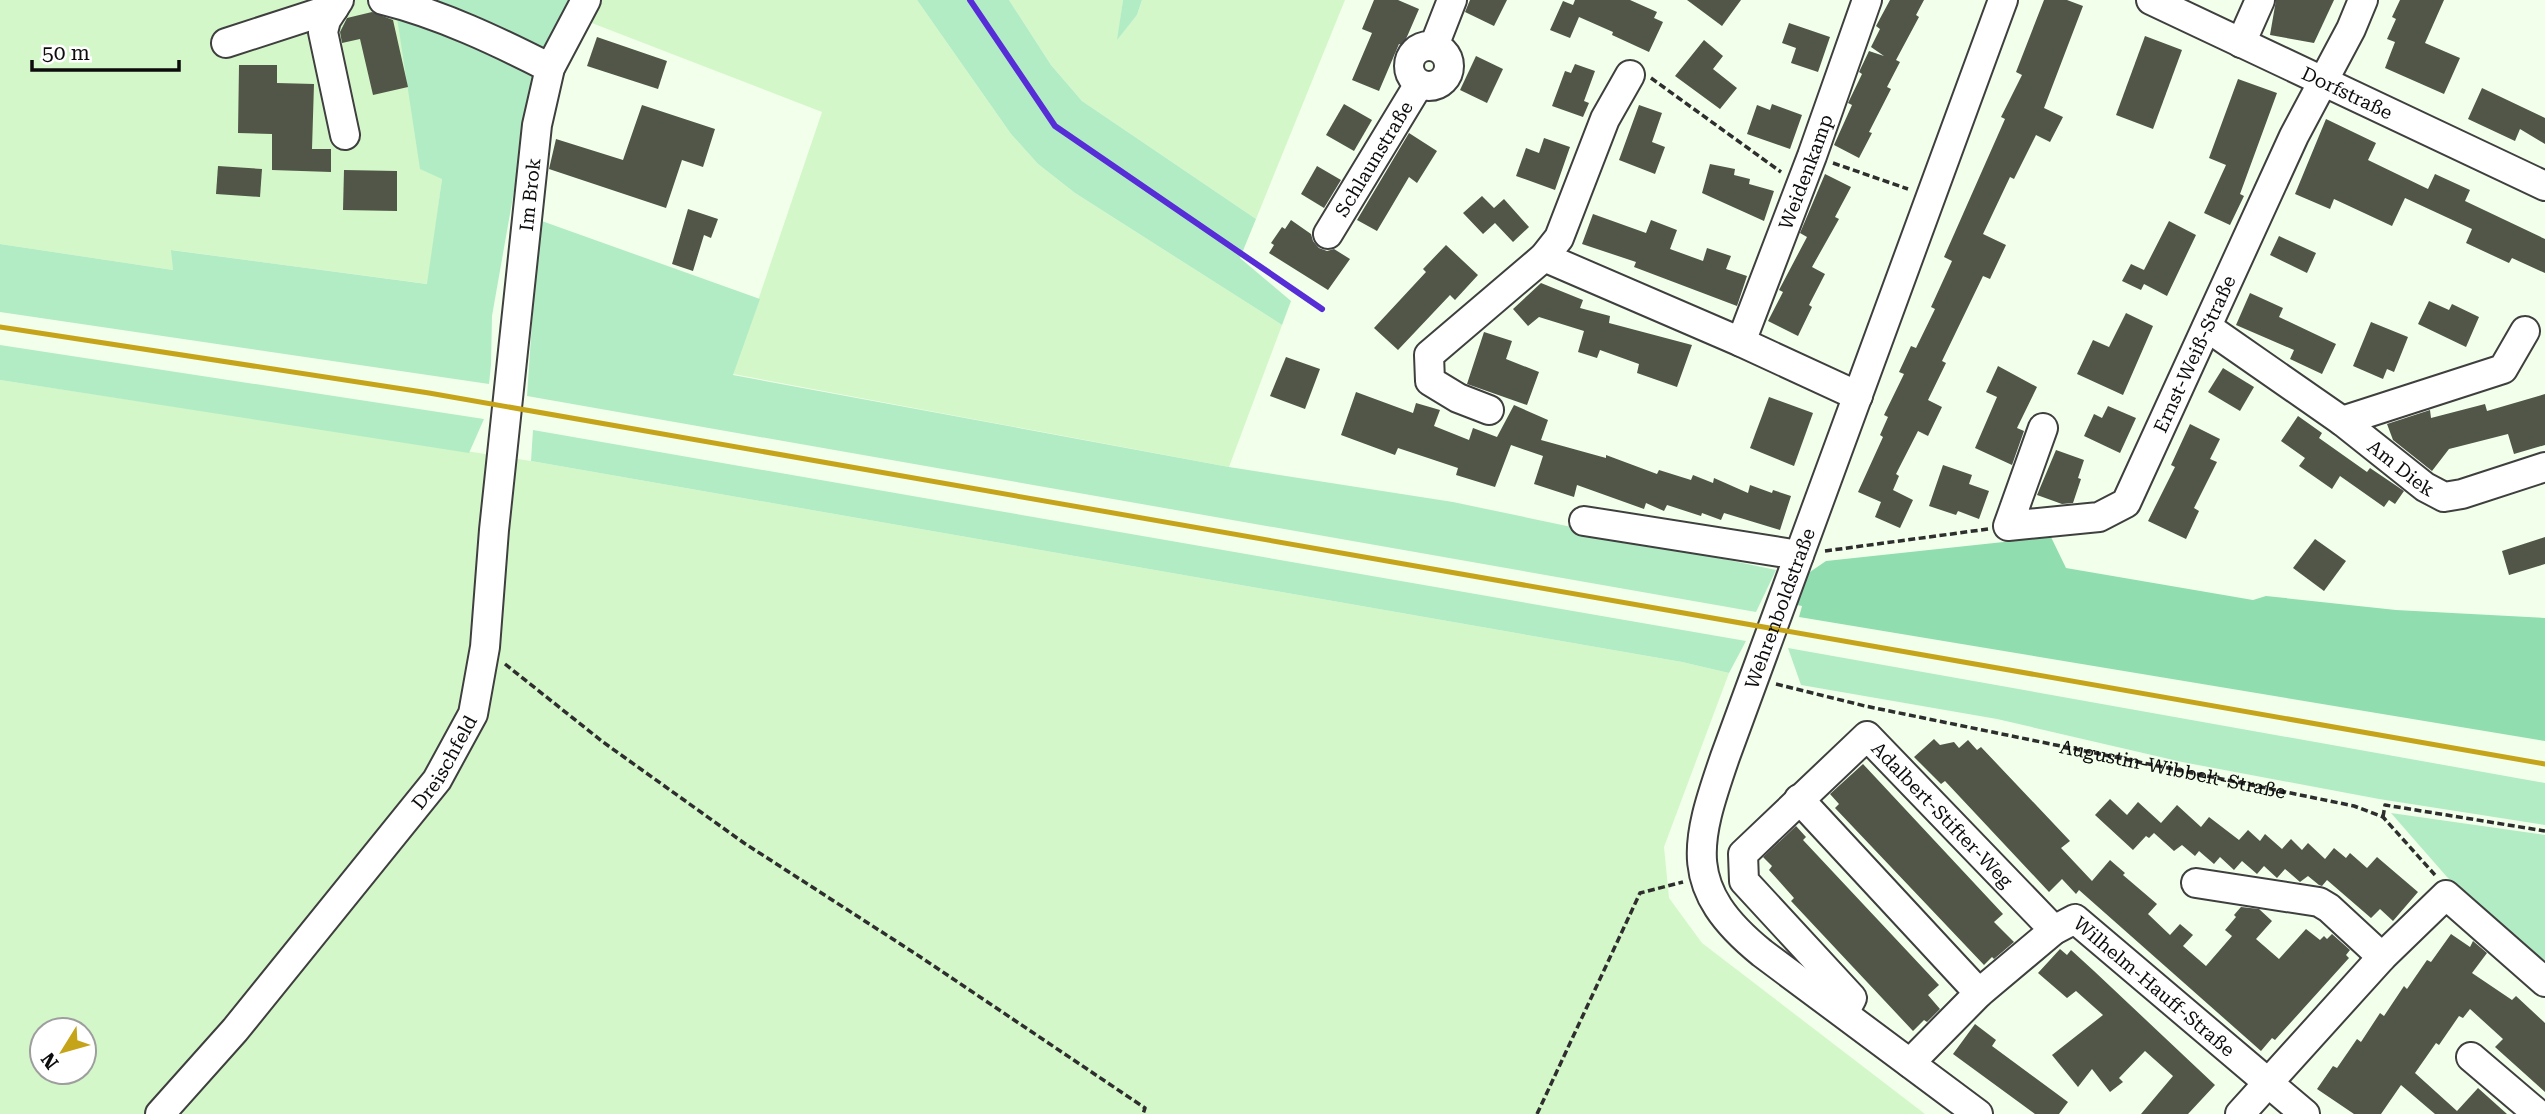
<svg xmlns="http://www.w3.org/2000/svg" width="2545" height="1114" font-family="'Roboto Serif',serif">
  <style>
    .farmland { fill: #d4f7c9; fill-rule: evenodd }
    .green { fill: #b2ecc5 }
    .forest { fill: #90deaf }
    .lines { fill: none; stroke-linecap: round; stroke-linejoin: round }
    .stream { stroke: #572dd8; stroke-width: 6 }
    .building { fill: #525648 }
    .minor-casing { stroke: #3f3f3f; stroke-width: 32 }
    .path { stroke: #2e2e2e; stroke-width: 3.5; stroke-dasharray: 7 3.5; stroke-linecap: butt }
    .minor { stroke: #fff; stroke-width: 28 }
    .rail { stroke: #c6a41a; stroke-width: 5 }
    .labels { text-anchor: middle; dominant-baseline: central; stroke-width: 7; stroke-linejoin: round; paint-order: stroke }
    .street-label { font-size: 19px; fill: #0c0c0c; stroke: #fff }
  </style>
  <rect width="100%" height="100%" fill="#f2ffeb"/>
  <!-- farmland -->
  <g class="farmland">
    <path d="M0 0H410L442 179 428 284 172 250 173 270 0 244Z"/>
    <path d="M597 0H917L1011 134 1038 164 1075 193 1282 325 1229 467 733 374 822 112 584 20Z"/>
    <path d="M1009 0H1123L1118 38 1137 15 1142 0H1345L1256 219 1082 101 1051 65Z"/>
    <path d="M0 380 531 461 1682 662 1729 673 1664 847 1669 898 1702 943 1925 1114H0ZM42 1030H84V1072H42Z"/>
  </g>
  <!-- green -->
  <g class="green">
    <path d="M419 0H574L543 52Z"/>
    <path d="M917 0H1009L1051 65 1082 101 1256 219 1240 258 1291 301 1282 325 1075 193 1038 164 1011 134Z"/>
    <path d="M1123 0H1142L1137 15 1117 40Z"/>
    <path d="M396 11 535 72 492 316 491 365 489 384 0 312V244L173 270 171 250 427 284 442 179 420 169Z"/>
    <path d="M539 220 760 299 733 375 1229 467 1453 502 1776 570 1756 612 527 396Z"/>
    <path d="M0 345 484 419 469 453 0 380Z"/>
    <path d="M533 430 1746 641 1729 673 1682 662 531 461Z"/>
    <path d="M1788 648 2545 783V825L2379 799 2182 762 1997 719 1801 685Z"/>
    <path d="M2391 813 2545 835V964L2447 877Z"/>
  </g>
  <!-- forest -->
  <path class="forest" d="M2051 537 2066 568 2253 600 2266 596 2396 610 2545 618V741L1799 617 1802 606 1797 605 1807 574 1826 561Z"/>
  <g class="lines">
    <!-- stream -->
    <path class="stream" d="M970 0 1055 126 1322 309"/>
  </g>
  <!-- building -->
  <g class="building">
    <path d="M1374 0H1398L1419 9 1403 46 1399 44 1379 91 1352 80 1372 33 1362 29Z"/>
    <path d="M1470 0H1507L1494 26 1465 12Z"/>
    <path d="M1575 0H1630L1657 12 1654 18 1663 22 1649 52 1612 35 1613 32 1579 17 1570 38 1550 30 1563 1 1573 5Z"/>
    <path d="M1687 0H1741L1722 26Z"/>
    <path d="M1890 0H1924L1916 15 1919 17 1896 60 1900 62 1887 87 1891 89 1869 132 1872 133 1859 158 1834 145 1852 105 1848 103 1862 74 1859 72 1869 51 1884 56 1871 47 1880 29 1876 26Z"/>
    <path d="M2044 0H2067L2083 6 2044 108 2063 117 2050 142 2036 135 2014 179 2010 177 1983 234 2006 245 1990 279 1983 276 1942 361 1946 363 1928 400 1942 407 1928 436 1918 431 1896 474 1899 476 1893 490 1913 500 1900 528 1875 517 1881 502 1858 492 1883 437 1880 435 1888 417 1884 415 1904 374 1899 372 1911 346 1916 348 1935 309 1931 307 1952 261 1944 257 2005 119 2001 117 2022 75 2016 72Z"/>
    <path d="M2276 0H2334L2314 43 2270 35Z"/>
    <path d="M2400 0H2444L2425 43 2460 58 2444 94 2385 68 2395 42 2387 39 2396 19 2392 17Z"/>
    <path d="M372 12 393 20 408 87 373 95 360 39 342 43 340 32 347 18Z"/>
    <path d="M1789 23 1830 37 1818 72 1791 63 1796 48 1782 43Z"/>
    <path d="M2145 36 2182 50 2153 129 2116 115Z"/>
    <path d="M597 37 667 61 658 89 587 66Z"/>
    <path d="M1704 40 1723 56 1713 69 1737 88 1720 109 1675 76Z"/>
    <path d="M1476 56 1503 69 1487 103 1460 90Z"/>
    <path d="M1575 64 1595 71 1584 101 1589 103 1583 117 1552 106 1565 71 1571 73Z"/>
    <path d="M239 65H277V83L314 84 312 149H331V172L272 170V134L238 133Z"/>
    <path d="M2238 79 2277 93 2240 194 2244 196 2230 225 2204 213 2226 165 2209 158Z"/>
    <path d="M2482 88 2545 118V144L2520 129 2515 141 2468 119Z"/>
    <path d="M1344 104 1372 120 1354 151 1326 135Z"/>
    <path d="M1772 104 1802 115 1790 149 1747 134 1757 105 1770 110Z"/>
    <path d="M642 105 715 129 703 167 682 160 666 208 549 169 556 139 623 160Z"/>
    <path d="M1639 105 1662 113 1652 142 1665 147 1655 174 1619 160Z"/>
    <path d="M2326 119 2376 143 2368 160 2428 189 2435 174 2470 190 2465 201 2545 239V273L2512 258 2509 263 2466 243 2472 229 2405 198 2392 226 2334 199 2330 209 2295 194Z"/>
    <path d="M1409 133 1437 151 1417 183 1409 177 1377 231 1357 220Z"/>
    <path d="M1544 138 1570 147 1555 190 1516 176 1526 148 1539 153Z"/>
    <path d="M1710 164 1735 169 1734 175 1750 179 1749 184 1774 191 1764 221 1702 193Z"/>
    <path d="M218 166 262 169 260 197 216 194Z"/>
    <path d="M1317 166 1341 180 1324 208 1301 194Z"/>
    <path d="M344 170 397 171V211L343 210Z"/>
    <path d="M1825 174 1851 187 1835 217 1839 219 1812 267 1825 274 1809 305 1812 307 1798 336 1768 321 1783 292 1779 290 1807 237 1800 233Z"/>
    <path d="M1482 196 1494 208 1504 199 1529 227 1513 242 1495 223 1483 234 1463 213Z"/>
    <path d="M688 209 718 219 711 238 704 235 693 271 672 264Z"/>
    <path d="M1593 214 1646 233 1651 220 1677 230 1670 249 1703 261 1707 248 1731 256 1726 269 1747 276 1737 306 1634 267 1636 262 1582 244Z"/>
    <path d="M1291 220 1311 234 1313 241 1319 248 1327 251 1334 249 1350 259 1328 290 1269 253 1274 245 1271 243 1282 227 1285 229Z"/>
    <path d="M2169 221 2196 235 2167 296 2144 284 2141 290 2122 281 2131 264 2144 270Z"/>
    <path d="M2279 236 2316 253 2307 273 2270 255Z"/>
    <path d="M1446 245 1478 275 1455 300 1450 295 1398 350 1374 328 1426 272 1423 269Z"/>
    <path d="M1541 283 1583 300 1580 308 1610 316 1609 323 1692 345 1677 387 1637 373 1639 364 1600 350 1597 358 1578 352 1584 331 1539 317 1528 326 1513 309Z"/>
    <path d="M2250 293 2283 308 2279 317 2336 344 2322 374 2290 359 2294 350 2236 325Z"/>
    <path d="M2429 301 2449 310 2452 304 2479 317 2466 347 2418 324Z"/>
    <path d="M2126 313 2153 326 2123 395 2077 374 2093 340 2109 347Z"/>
    <path d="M2371 322 2408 337 2394 372 2387 369 2383 379 2353 366Z"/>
    <path d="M1484 332 1512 341 1506 359 1539 372 1527 405 1467 384Z"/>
    <path d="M1286 357 1320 369 1305 409 1270 396Z"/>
    <path d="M1998 366 2037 387 2017 428 2024 431 2012 465 1975 448 1997 397 1986 392Z"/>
    <path d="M2223 368 2254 387 2240 411 2208 392Z"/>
    <path d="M1356 392 1413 413 1416 403 1440 410 1434 426 1469 440 1473 428 1497 437 1514 405 1548 420 1541 440 1606 458V455L1657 474 1659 470 1691 480 1693 475 1713 483 1714 478 1748 493 1750 485 1772 493 1773 490 1791 496 1780 530 1724 513 1721 520 1702 513 1701 516 1667 505 1664 511 1646 503 1644 509 1577 485 1574 497 1534 484 1543 456 1511 445 1495 487 1456 475 1458 468 1398 448 1395 455 1341 435Z"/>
    <path d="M2545 394V445L2514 454 2508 434 2449 449 2432 471 2393 440 2387 424 2430 410 2431 418 2485 404 2487 411Z"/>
    <path d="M1769 397 1813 413 1794 466 1750 448Z"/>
    <path d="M2108 406 2136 418 2120 453 2084 436 2094 414 2102 418Z"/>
    <path d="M2298 416 2322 433 2319 438 2367 472 2370 468 2404 491 2395 504 2389 500 2384 507 2340 476 2332 489 2299 466 2305 458 2281 441Z"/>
    <path d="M2190 424 2220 439 2210 459 2217 462 2194 508 2199 511 2186 539 2148 521 2175 467 2171 465Z"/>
    <path d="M2056 450 2084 460 2078 478 2081 479 2073 503 2062 504 2037 495Z"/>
    <path d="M1943 465 1972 475 1969 484 1989 491 1979 519 1958 511 1956 515 1929 506Z"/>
    <path d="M2545 537V564L2509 575 2502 551Z"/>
    <path d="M2315 539 2346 561 2324 591 2293 568Z"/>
    <path d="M1934 739 1940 745 1954 742 1959 748 1968 740 1977 750 1981 747 2070 841 2061 848 2092 881 2110 860 2125 873 2123 875 2157 904 2148 914 2170 935 2180 924 2193 935 2183 946 2206 966 2232 936 2225 930 2236 917 2234 915 2241 907 2259 909 2272 921 2256 939 2279 959 2306 929 2320 940 2324 936 2327 939 2332 934 2350 950 2346 955 2349 958 2275 1040 2272 1038 2261 1051 2079 890 2076 894 2062 879 2049 892 1945 781 1941 784 1914 757Z"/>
    <path d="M1863 764 2003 914 1994 922 2014 942 1994 959 1992 957 1984 965 1835 808 1839 804 1830 794Z"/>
    <path d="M2110 799 2127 815 2138 802 2161 823 2177 805 2201 827 2209 817 2239 840 2248 830 2260 841 2265 834 2282 849 2291 839 2302 850 2308 843 2325 859 2334 848 2346 858 2350 853 2367 868 2377 857 2418 892 2393 921 2380 909 2371 918 2327 880 2322 886 2319 885 2308 876 2300 882 2285 869 2277 878 2264 866 2257 874 2242 861 2234 870 2220 857 2214 864 2199 851 2195 856 2182 845 2174 851 2154 833 2149 838 2146 836 2133 850 2095 815Z"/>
    <path d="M1796 826 1806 837 1803 840 1939 985 1928 995 1940 1009 1927 1022 1924 1020 1913 1031 1791 901 1794 898 1769 870 1772 866 1763 857Z"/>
    <path d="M2451 934 2470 947 2473 941 2487 953 2472 973 2512 1000 2516 996 2545 1023V1092L2495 1047 2503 1039 2470 1009 2463 1018 2459 1016 2439 1045 2436 1043 2415 1073 2457 1111 2478 1088 2507 1114H2435L2401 1085 2381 1114H2354L2317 1089 2333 1066 2337 1068 2357 1039 2361 1042 2380 1013 2384 1016 2404 986 2407 989 2427 960 2431 962Z"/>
    <path d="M2060 949 2067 955 2071 950 2094 971 2215 1085 2188 1114H2141L2173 1076 2145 1051 2119 1078 2123 1082 2110 1092 2092 1069 2078 1087 2052 1055 2103 1015 2076 991 2067 998 2038 973Z"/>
    <path d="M1975 1024 1996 1040 1992 1046 2068 1102 2059 1114H2035L1953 1054Z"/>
  </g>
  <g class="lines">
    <defs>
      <g id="minor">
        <path d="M339 0 326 20 323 32 345 135"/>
        <path d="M383 0C440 14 497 41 550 68"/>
        <path id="s2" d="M2151 0 2545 186"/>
        <path d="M226 43 334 8"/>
        <path d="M2241 43 2260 0"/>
        <circle cx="1429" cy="66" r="20"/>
        <path d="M1434 46 1452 0"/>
        <path id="s3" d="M1328 234 1419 84"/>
        <path d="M1544 257 1741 342 1858 396"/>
        <path id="s4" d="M2207 327 2342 421 2425 487 2444 497 2462 494 2545 467"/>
        <path id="s5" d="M1741 342 1812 156 1867 0"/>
        <path d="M1489 410 1458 398 1430 381 1429 355 1544 257 1559 238 1605 119 1630 75"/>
        <path d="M2342 421 2503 369 2525 331"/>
        <path id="s6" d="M2043 428 2008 526 2099 517 2126 503 2294 136 2351 29 2363 0"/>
        <path d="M1584 521 1799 555"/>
        <path d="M1799 799 1979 993"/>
        <path d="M2196 883 2319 902 2329 908 2382 957"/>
        <path id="s7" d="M1844 1013 1852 998 1744 881 1743 854 1867 736 2054 930"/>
        <path d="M2471 1057 2538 1114"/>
        <path id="s8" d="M1910 1063 1979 993 2054 930 2075 919 2305 1114"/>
        <path id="s9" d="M160 1114 235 1030 437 780 473 714 485 647 494 530 537 125 550 68 586 0"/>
        <path id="s10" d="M1978 1114 1762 953C1682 888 1695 844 1725 757L2003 0"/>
        <path d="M2240 1114 2382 957 2446 895 2545 982"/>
      </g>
    </defs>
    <!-- minor casing -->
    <use href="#minor" class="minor-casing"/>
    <!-- path -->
    <g class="path">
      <path d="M1651 78 1781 172"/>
      <path d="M1833 163 1908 189"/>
      <path d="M1825 551 1988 529"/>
      <path d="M505 664 603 742 744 843 919 956 1145 1108 1143 1114"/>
      <path id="s1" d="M1776 684 1865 706 2354 806 2383 817 2435 875"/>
      <path d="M2383 817 2385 805 2545 831"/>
      <path d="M1537 1114 1640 893 1683 882"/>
    </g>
    <!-- minor -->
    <use href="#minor" class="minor"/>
    <!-- rail -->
    <path class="rail" d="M0 327 429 393 2545 764"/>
  </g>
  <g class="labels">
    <!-- street labels -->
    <g class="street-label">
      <text stroke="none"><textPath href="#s2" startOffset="217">Dorfstraße</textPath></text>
      <text stroke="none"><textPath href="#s3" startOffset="88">Schlaunstraße</textPath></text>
      <text stroke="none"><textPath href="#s5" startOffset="182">Weidenkamp</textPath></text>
      <text stroke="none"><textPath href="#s9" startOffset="1032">Im Brok</textPath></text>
      <text stroke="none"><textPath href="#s6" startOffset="390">Ernst-Weiß-Straße</textPath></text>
      <text stroke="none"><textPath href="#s4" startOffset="240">Am Diek</textPath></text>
      <text stroke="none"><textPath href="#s10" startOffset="648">Wehrenboldstraße</textPath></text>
      <text stroke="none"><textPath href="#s9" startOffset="453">Dreischfeld</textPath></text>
      <text stroke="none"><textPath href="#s1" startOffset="406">Augustin-Wibbelt-Straße</textPath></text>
      <text stroke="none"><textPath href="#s7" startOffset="483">Adalbert-Stifter-Weg</textPath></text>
      <text stroke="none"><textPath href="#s8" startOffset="324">Wilhelm-Hauff-Straße</textPath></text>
    </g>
  </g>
  <!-- north arrow -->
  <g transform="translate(63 1051) rotate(233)"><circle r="33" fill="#ffffff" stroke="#9e9e9e" stroke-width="2"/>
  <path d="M0-5L12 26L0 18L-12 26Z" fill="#c6a41a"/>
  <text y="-10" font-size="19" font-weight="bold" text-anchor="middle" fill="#0c0c0c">N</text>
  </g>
  <!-- scale -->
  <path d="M32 60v10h147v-10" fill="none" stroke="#0c0c0c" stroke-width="3.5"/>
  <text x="42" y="60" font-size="21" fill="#0c0c0c" stroke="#ffffff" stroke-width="5" paint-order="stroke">50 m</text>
</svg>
